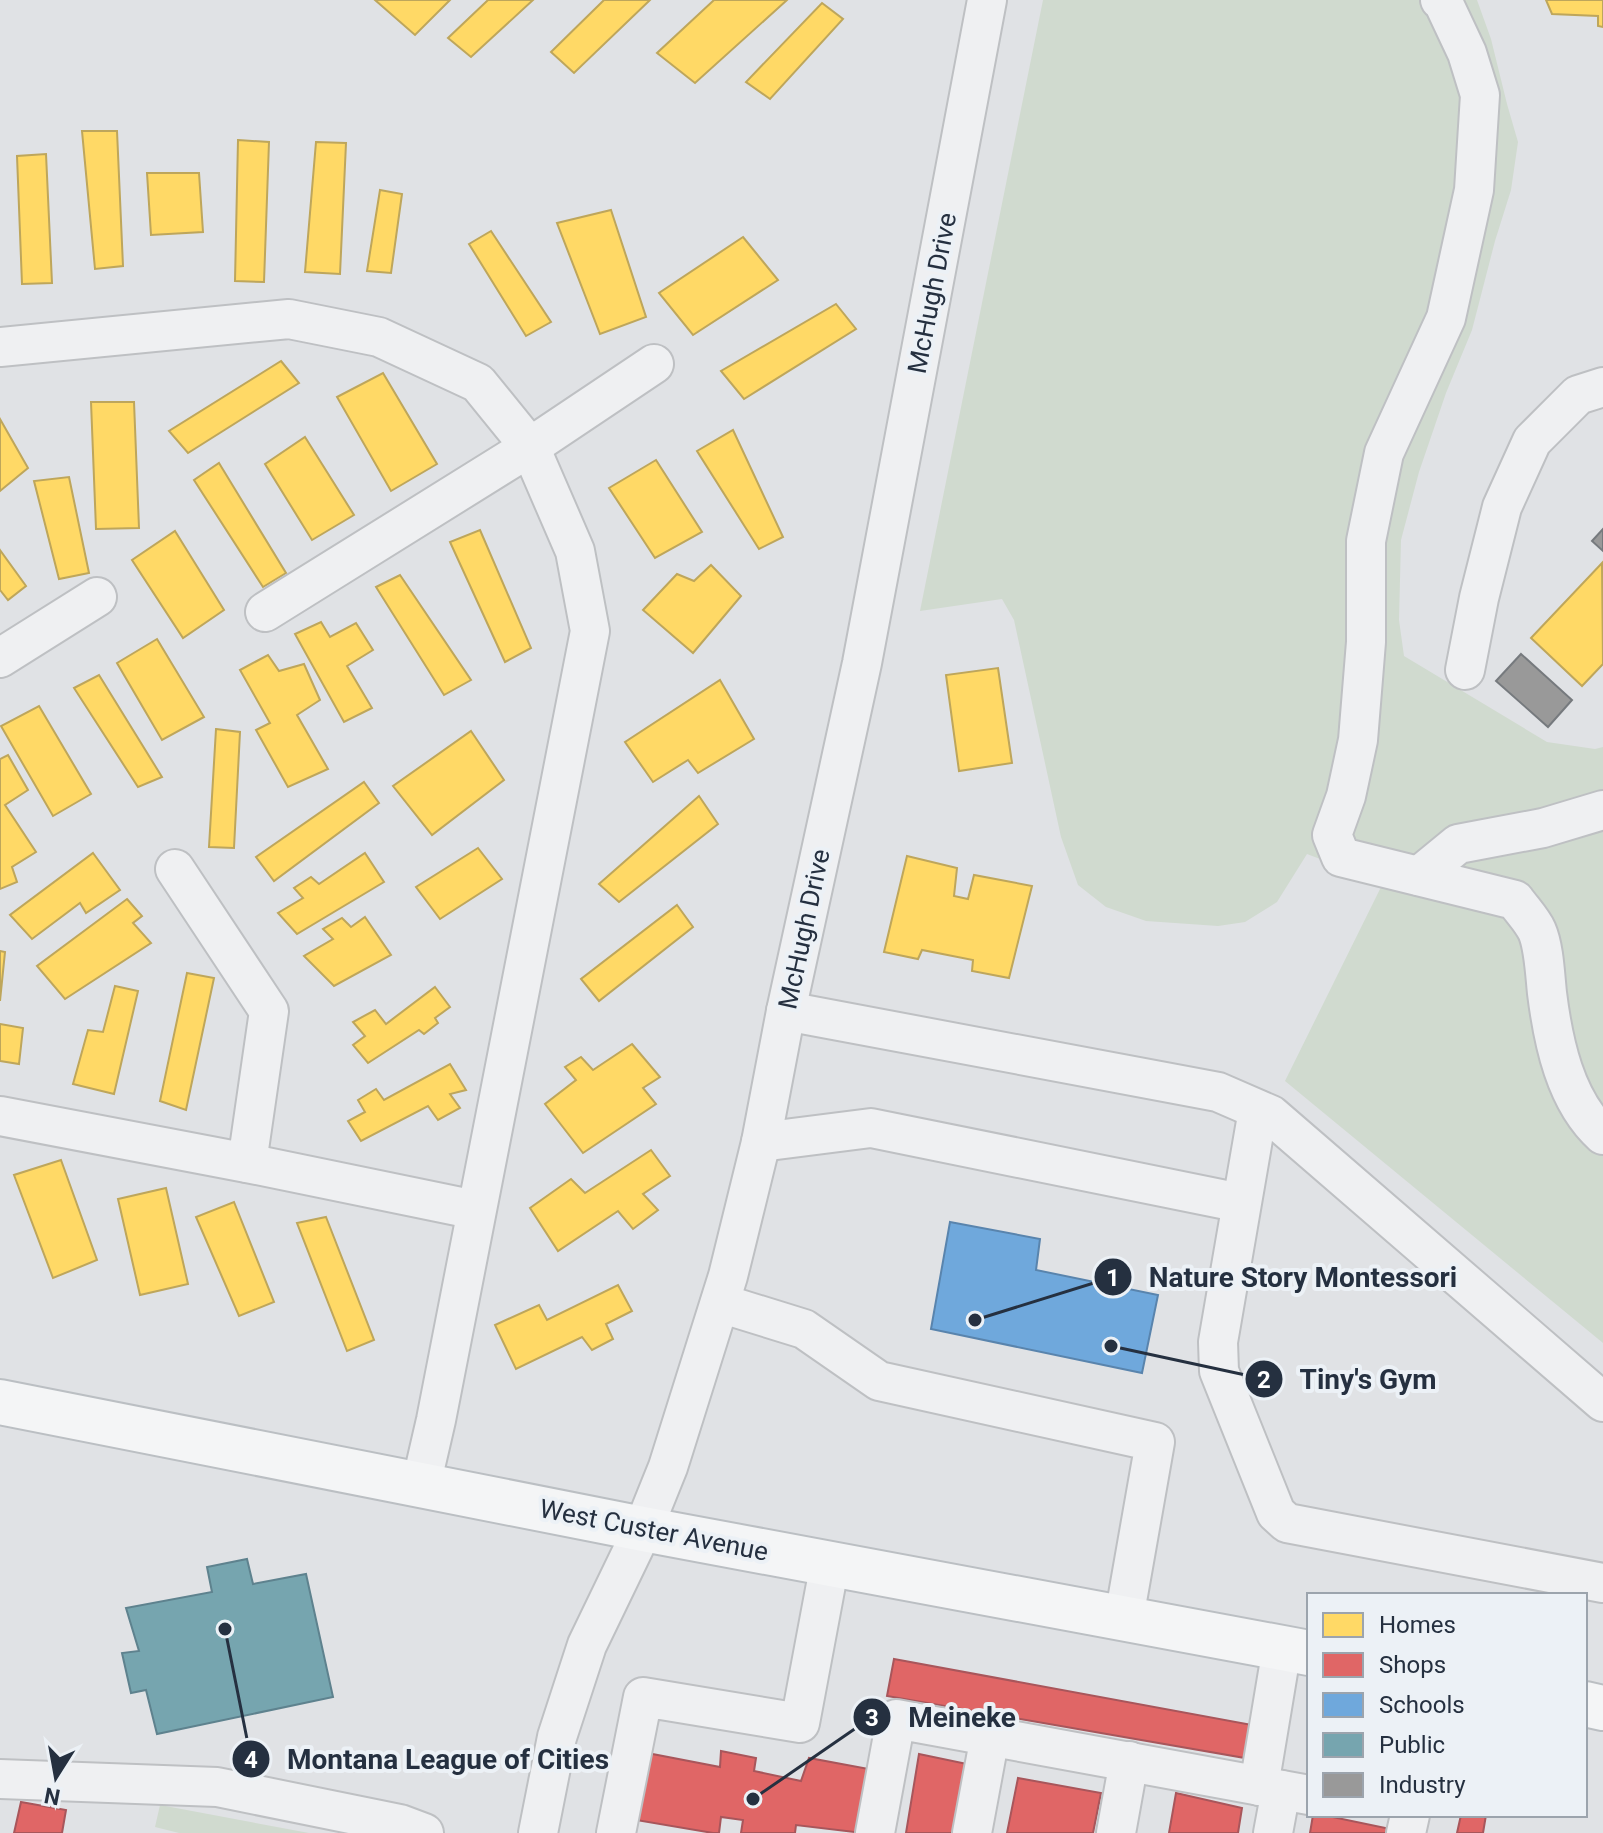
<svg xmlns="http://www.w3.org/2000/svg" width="1603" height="1833" font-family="Roboto,sans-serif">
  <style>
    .green { fill: #d0dacf }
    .homes { fill: #ffd966; stroke: #bea65b; stroke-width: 2 }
    .shops { fill: #e06666; stroke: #a8565b; stroke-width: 2 }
    .schools { fill: #6fa8dc; stroke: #5984ad; stroke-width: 2 }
    .public { fill: #76a5af; stroke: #5e828e; stroke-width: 2 }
    .industry { fill: #999; stroke: #767a7e; stroke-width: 2 }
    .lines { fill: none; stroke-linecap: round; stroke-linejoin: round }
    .minor-casing { stroke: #bec0c3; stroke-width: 42 }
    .major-casing { stroke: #bbbfc3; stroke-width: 48 }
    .minor { stroke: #eff0f2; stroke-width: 38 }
    .major { stroke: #f4f5f6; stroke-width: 44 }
    .labels { text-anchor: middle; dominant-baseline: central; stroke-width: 8; stroke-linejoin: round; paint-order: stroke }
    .street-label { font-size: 26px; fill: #253040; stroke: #ecf1f6 }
    .leader { fill: none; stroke: #253040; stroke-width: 3 }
    .callout-dot { fill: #253040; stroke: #ecf1f6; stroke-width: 3 }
    .mark-label { font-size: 24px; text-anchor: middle; font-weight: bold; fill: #fff }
    .callout-label { font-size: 28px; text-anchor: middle; font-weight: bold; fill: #253040; stroke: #ecf1f6; stroke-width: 8; stroke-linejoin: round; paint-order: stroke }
  </style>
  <rect width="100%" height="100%" fill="#e0e2e5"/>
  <!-- green -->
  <g class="green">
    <path d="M1043 0H1477L1491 39 1507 104 1518 142 1511 190 1495 241 1472 330 1446 393 1419 472 1401 540 1399 620 1404 656 1547 742 1595 749 1603 747V1343L1285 1081 1383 883 1307 854 1277 902 1245 922 1218 926 1146 921 1106 907 1078 885 1061 837 1014 620 1002 599 920 611Z"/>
    <path d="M160 1805 309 1833H179L155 1827Z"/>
  </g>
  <!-- homes -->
  <g class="homes">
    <path d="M375 0H450L415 35Z"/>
    <path d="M488 0H533L471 57 448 38Z"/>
    <path d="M604 0H650L574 73 551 52Z"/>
    <path d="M714 0H787L695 83 657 53Z"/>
    <path d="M1546 0H1603V27L1598 26V16L1552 14Z"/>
    <path d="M822 3 843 19 770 99 746 82Z"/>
    <path d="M82 131H117L123 266 95 269Z"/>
    <path d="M238 140 269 142 264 282 235 281Z"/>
    <path d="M316 142 346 143 340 274 305 272Z"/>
    <path d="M46 154 52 283 22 284 17 156Z"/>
    <path d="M147 173H199L203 232 151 235Z"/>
    <path d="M380 190 402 194 391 273 367 271Z"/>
    <path d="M611 210 646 317 600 334 557 223Z"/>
    <path d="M491 231 551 322 526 336 469 244Z"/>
    <path d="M743 237 778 280 693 335 659 293Z"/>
    <path d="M836 304 856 329 744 399 721 371Z"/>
    <path d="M281 361 299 383 188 453 169 431Z"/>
    <path d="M383 373 437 464 391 491 337 397Z"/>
    <path d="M91 402H134L139 528 96 529Z"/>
    <path d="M0 419 28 468 0 491Z"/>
    <path d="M733 430 783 537 759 549 697 451Z"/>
    <path d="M305 437 354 515 312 540 265 464Z"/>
    <path d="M656 460 702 532 655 558 609 488Z"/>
    <path d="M219 463 286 573 263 587 194 480Z"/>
    <path d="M69 477 89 573 59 579 34 481Z"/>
    <path d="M480 530 531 648 505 662 450 542Z"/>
    <path d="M175 531 224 610 183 638 132 560Z"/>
    <path d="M0 550 26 586 8 600 0 590Z"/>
    <path d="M1602 563 1603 664 1582 686 1531 638Z"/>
    <path d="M711 565 741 596 693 653 643 610 677 574 694 581Z"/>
    <path d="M400 575 471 680 444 695 376 587Z"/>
    <path d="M321 622 330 637 356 623 373 650 347 666 372 708 344 722 295 634Z"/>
    <path d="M157 639 204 717 162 740 117 663Z"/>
    <path d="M268 655 279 671 304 664 320 700 297 715 328 769 288 787 256 730 270 723 240 670Z"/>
    <path d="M998 668 1012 763 959 771 946 675Z"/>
    <path d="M99 675 162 777 138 787 74 688Z"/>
    <path d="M720 680 754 739 698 773 688 760 653 782 625 742Z"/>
    <path d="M39 706 91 794 53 816 1 726Z"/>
    <path d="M216 729 240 732 234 848 209 847Z"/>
    <path d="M471 731 504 780 432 835 393 786Z"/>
    <path d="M8 755 28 790 5 805 36 852 12 867 17 882 0 889V759Z"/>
    <path d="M364 782 379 803 274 881 256 857Z"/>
    <path d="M699 796 718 824 619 902 599 884Z"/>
    <path d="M478 848 502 879 440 919 416 887Z"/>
    <path d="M93 853 120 890 86 913 80 903 32 939 10 915Z"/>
    <path d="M365 853 384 882 297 934 278 913 303 898 294 888 311 877 319 884Z"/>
    <path d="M907 856 957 868 954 896 968 899 974 875 1032 886 1009 978 972 971 973 960 922 950 918 959 884 952Z"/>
    <path d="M127 899 142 916 133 923 151 943 65 999 37 966Z"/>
    <path d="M677 905 693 927 599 1001 581 979Z"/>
    <path d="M365 917 391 955 334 986 304 956 333 939 323 929 342 918 351 927Z"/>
    <path d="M0 951 5 952 0 1001Z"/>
    <path d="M187 973 214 978 186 1110 160 1101Z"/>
    <path d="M115 986 138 991 114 1094 73 1084 88 1030 103 1032Z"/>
    <path d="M435 987 450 1007 435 1018 438 1023 424 1034 419 1030 368 1063 353 1045 365 1036 353 1022 375 1010 386 1024Z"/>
    <path d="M0 1024 23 1028 19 1064 0 1061Z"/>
    <path d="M632 1044 660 1077 643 1088 656 1104 583 1153 545 1104 576 1080 565 1067 581 1057 593 1070Z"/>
    <path d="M450 1064 466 1090 450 1094 460 1108 438 1120 428 1106 361 1141 348 1121 365 1112 358 1100 376 1089 384 1100Z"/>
    <path d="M651 1150 670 1176 643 1194 658 1210 633 1229 618 1211 558 1251 530 1208 571 1179 585 1193Z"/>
    <path d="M61 1160 97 1260 53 1278 14 1175Z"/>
    <path d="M166 1188 188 1284 140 1295 118 1199Z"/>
    <path d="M234 1202 274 1302 239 1316 196 1217Z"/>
    <path d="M326 1217 374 1340 347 1351 297 1223Z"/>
    <path d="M618 1285 632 1311 606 1324 613 1339 592 1350 582 1337 516 1369 495 1325 539 1305 547 1320Z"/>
  </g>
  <!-- shops -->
  <g class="shops">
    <path d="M894 1659 1252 1725 1245 1758 887 1696Z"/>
    <path d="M721 1751 756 1758 754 1771 801 1781 809 1758 874 1770 863 1833 796 1825 795 1833H741L743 1820 721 1817 719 1833H713L636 1820 642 1752 720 1767Z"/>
    <path d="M919 1754 967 1764 955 1833H906Z"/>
    <path d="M1018 1778 1101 1793 1093 1833H1007Z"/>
    <path d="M1176 1793 1242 1808 1238 1833H1169Z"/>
    <path d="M21 1802 66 1810 62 1833H14Z"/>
    <path d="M1313 1815H1323L1400 1831V1833H1310Z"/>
    <path d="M1461 1815H1486L1483 1833H1457Z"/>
  </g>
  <!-- schools -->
  <path class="schools" d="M950 1222 1040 1239 1036 1270 1158 1295 1142 1373 931 1329Z"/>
  <!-- public -->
  <path class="public" d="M247 1559 253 1584 306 1574 333 1697 157 1734 146 1690 131 1693 122 1653 139 1651 126 1608 212 1592 207 1567Z"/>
  <!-- industry -->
  <g class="industry">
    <path d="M1603 529V551L1592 541Z"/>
    <path d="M1521 654 1572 700 1548 727 1496 681Z"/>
  </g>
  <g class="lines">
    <defs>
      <g id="minor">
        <path d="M1440 0 1443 2 1467 53 1480 95 1474 190 1446 318 1384 453 1366 541V642L1358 740 1346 796 1332 835 1341 857 1515 900C1522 910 1532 920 1537 931 1544 947 1545 974 1547 993 1553 1041 1565 1101 1603 1135"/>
        <path d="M0 347 289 319 379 337 478 383 530 447 575 551 590 631 436 1420 421 1485"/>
        <path d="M265 612 530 447 654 364"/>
        <path d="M0 658 97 597"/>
        <path d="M1465 670 1479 598 1502 507 1532 441 1578 395 1603 387"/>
        <path d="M175 869 269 1011 247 1163"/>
        <path d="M1419 876 1458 844 1543 828 1603 810"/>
        <path d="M786 1011 1218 1092 1271 1115 1603 1402"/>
        <path d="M1258 1110 1218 1342 1219 1371 1276 1513 1287 1523 1603 1583"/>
        <path d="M0 1116 247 1163 476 1210"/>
        <path d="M761 1142 871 1128 1241 1203"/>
        <path d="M720 1303 804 1329 879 1381 1155 1442 1124 1618"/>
        <path d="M0 1779 217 1787 400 1824 424 1833"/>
        <path d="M1259 1786 1282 1648"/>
        <path d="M538 1833 557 1737 587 1645 643 1529 668 1467 728 1276 761 1142 786 1011 862 663 987 0"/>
        <path d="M616 1833 643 1697 800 1723 830 1563"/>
        <path d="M875 1833 896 1719 1309 1795"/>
        <path d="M972 1833 990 1736"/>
        <path d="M1116 1833 1129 1761"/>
        <path d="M1273 1833 1281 1790"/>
        <path d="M1406 1833 1410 1815"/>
      </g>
      <g id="major">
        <path d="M0 1402 643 1529 1309 1653"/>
        <path d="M1585 1704 1603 1708"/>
      </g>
    </defs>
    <!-- minor casing -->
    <use href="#minor" class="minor-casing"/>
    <!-- major casing -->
    <use href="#major" class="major-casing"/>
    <!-- minor -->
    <use href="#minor" class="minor"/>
    <!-- major -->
    <use href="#major" class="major"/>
  </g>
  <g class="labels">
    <!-- street labels -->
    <g class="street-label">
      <text transform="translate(932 293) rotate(-79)">McHugh Drive</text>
      <text transform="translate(804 929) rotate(-78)">McHugh Drive</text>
      <text transform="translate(654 1530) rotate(11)">West Custer Avenue</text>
    </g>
  </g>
  <!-- callouts -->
  <path class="leader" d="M975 1320L1113 1277M1111 1346L1264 1379M753 1799L872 1717M225 1629L251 1759"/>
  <g class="callout-dot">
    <circle cx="975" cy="1320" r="8"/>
    <circle cx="1111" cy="1346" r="8"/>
    <circle cx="753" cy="1799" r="8"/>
    <circle cx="225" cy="1629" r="8"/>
    <circle cx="1113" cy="1277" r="20"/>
    <circle cx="1264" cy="1379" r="20"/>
    <circle cx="872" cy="1717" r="20"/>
    <circle cx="251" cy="1759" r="20"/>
  </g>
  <g class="mark-label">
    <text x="1113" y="1286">1</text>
    <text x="1264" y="1388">2</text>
    <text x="872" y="1726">3</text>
    <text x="251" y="1768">4</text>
  </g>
  <g class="callout-label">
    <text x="1303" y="1287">Nature Story Montessori</text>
    <text x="1368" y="1389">Tiny's Gym</text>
    <text x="962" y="1727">Meineke</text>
    <text x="448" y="1769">Montana League of Cities</text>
  </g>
  <!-- legend -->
  <rect x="1307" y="1593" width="280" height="224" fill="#ecf1f6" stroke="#9ca4ad" stroke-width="2"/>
  <rect x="1323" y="1613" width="40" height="24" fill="#ffd966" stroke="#9ca4ad" stroke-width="2"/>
  <text x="1379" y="1633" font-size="24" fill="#253040">Homes</text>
  <rect x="1323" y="1653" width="40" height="24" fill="#e06666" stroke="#9ca4ad" stroke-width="2"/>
  <text x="1379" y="1673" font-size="24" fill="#253040">Shops</text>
  <rect x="1323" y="1693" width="40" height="24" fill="#6fa8dc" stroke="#9ca4ad" stroke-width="2"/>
  <text x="1379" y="1713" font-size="24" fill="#253040">Schools</text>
  <rect x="1323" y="1733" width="40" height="24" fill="#76a5af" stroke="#9ca4ad" stroke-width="2"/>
  <text x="1379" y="1753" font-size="24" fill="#253040">Public</text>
  <rect x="1323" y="1773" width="40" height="24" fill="#999999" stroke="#9ca4ad" stroke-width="2"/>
  <text x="1379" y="1793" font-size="24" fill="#253040">Industry</text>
  <!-- north arrow -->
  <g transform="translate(56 1777) rotate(191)" stroke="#ecf1f6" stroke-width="6" paint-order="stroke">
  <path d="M0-6L14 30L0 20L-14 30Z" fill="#253040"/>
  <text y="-12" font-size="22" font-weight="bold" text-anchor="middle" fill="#253040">N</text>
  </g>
</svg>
